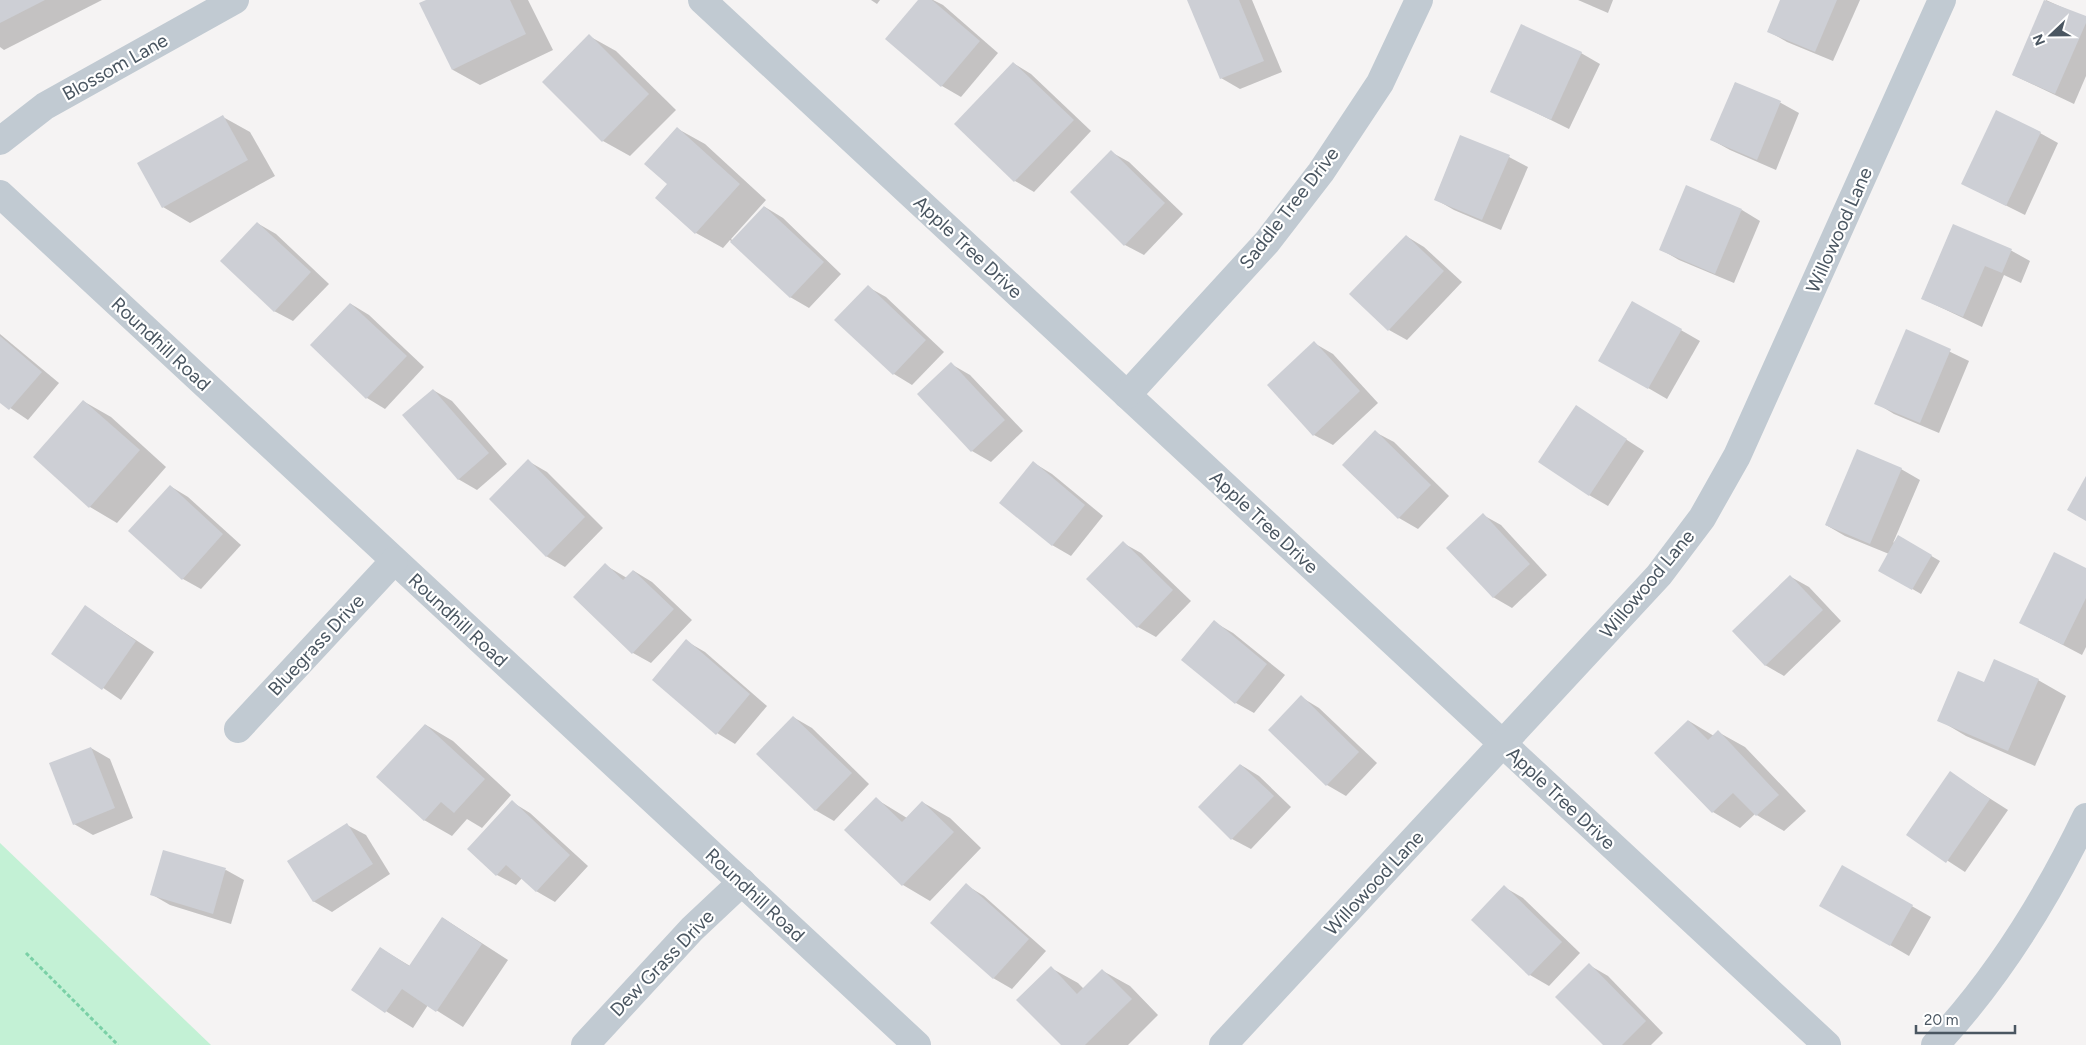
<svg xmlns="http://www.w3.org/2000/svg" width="2086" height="1045" font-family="Figtree,sans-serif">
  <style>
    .green { fill: #c3f1d5 }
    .shadow { fill: #0003 }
    .building { fill: #cdcfd5 }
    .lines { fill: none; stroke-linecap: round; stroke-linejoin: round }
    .path { stroke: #7ad0a6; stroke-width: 3; stroke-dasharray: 4 2.5; stroke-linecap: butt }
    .street { stroke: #c1cad2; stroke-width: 28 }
    .labels { text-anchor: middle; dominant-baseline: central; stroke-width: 4.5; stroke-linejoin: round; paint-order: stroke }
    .street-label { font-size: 19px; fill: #4a5661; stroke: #fff }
  </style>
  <rect width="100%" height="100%" fill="#f5f3f3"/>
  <!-- green -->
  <path class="green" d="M0 843 211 1045H0Z"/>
  <!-- shadow -->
  <g class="shadow">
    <path d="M0 0H102L4 50 0 47Z"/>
    <path d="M429 0H528L553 50 480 85 453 70Z"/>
    <path d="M871 0H880L877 4Z"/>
    <path d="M920 0H933L943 5 998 53 961 97 942 86 887 38Z"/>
    <path d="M1189 0H1252L1282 72 1240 89 1221 78Z"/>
    <path d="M1578 0H1613L1608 13Z"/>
    <path d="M1781 0H1860L1833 61 1787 42 1768 31Z"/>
    <path d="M2046 0 2086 18V76L2074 104 2013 75Z"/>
    <path d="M589 36 616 51 676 110 630 156 603 141Z"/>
    <path d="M1581 53 1600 64 1569 129 1492 91Z"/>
    <path d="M1013 63 1031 74 1091 131 1034 192 1015 181 956 124Z"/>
    <path d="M1735 83 1781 103 1799 113 1776 170 1730 150 1712 140Z"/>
    <path d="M223 117 250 132 275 176 190 223 163 207Z"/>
    <path d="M678 129 705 144 766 200 731 239 733 241 765 207 783 218 841 274 809 308 790 297 730 240 723 248 696 233 668 184Z"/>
    <path d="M2040 133 2058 143 2025 215 1963 184Z"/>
    <path d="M1111 152 1129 162 1183 214 1144 255 1125 245Z"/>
    <path d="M1509 157 1528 167 1501 230 1454 210 1435 199Z"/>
    <path d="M1742 210 1760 221 1734 283 1679 260 1660 249Z"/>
    <path d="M257 223 276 234 329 284 293 321 274 311Z"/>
    <path d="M1953 226 2012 251 2030 261 2021 283 2004 275 1982 327 1923 299Z"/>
    <path d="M1406 236 1424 247 1462 282 1407 340 1389 330Z"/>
    <path d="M868 287 886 297 944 352 912 385 894 374Z"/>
    <path d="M1632 302 1700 341 1667 399 1600 360Z"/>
    <path d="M351 304 369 315 424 367 385 409 367 398Z"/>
    <path d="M1907 331 1969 361 1939 433 1894 414 1876 403Z"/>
    <path d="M0 334 59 383 28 420 0 401Z"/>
    <path d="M1314 343 1333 354 1378 403 1333 445 1314 435Z"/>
    <path d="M951 364 970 375 1023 431 991 462 972 451Z"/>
    <path d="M433 390 452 401 507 464 477 490 458 479Z"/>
    <path d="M83 401 111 417 166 467 117 523 90 507 34 457Z"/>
    <path d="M1576 407 1644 451 1608 506 1589 495Z"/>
    <path d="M1375 432 1394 442 1449 496 1418 529 1399 518 1343 465Z"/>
    <path d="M528 461 547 472 603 528 565 567 546 556Z"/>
    <path d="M1034 463 1052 474 1103 516 1071 556 1052 545Z"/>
    <path d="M1901 469 1920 480 1893 543 1899 537 1940 561 1921 594 1880 570 1889 554 1845 536 1826 525Z"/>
    <path d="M170 486 188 497 241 545 201 589 183 579Z"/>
    <path d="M1483 515 1501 525 1547 575 1512 608 1493 597Z"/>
    <path d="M1123 543 1141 553 1191 601 1156 637 1138 627Z"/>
    <path d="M605 565 627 578 634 571 652 582 692 620 651 663 633 653Z"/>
    <path d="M2086 569V647L2082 655 2021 623Z"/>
    <path d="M1791 577 1809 587 1841 621 1784 676 1765 665Z"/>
    <path d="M86 607 154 652 121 700 53 654Z"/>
    <path d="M1214 622 1233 633 1285 675 1254 713 1236 703Z"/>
    <path d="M686 641 705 652 767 706 735 744 717 733Z"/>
    <path d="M2038 680 2066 696 2035 766 1966 736 1939 720 1984 684Z"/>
    <path d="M1301 697 1319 708 1377 763 1346 796 1327 785 1269 730Z"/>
    <path d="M793 717 812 728 869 784 834 821 815 810Z"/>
    <path d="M1689 721 1714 736 1718 732 1745 747 1806 811 1784 831 1755 814 1740 828 1713 812 1656 753Z"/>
    <path d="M426 725 453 741 511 795 482 828 467 819 452 836 424 820Z"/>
    <path d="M91 748 110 759 133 818 93 835 74 824Z"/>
    <path d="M1241 765 1259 776 1291 807 1251 849 1232 839Z"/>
    <path d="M1950 773 2008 810 1965 872 1908 835Z"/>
    <path d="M876 799 907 818 922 802 950 818 981 848 930 901 903 885 846 830Z"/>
    <path d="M512 802 530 813 588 866 555 902 536 891 522 878 516 885 497 875 469 849Z"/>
    <path d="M347 825 366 835 390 874 332 912 313 901Z"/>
    <path d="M1843 867 1931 917 1909 956 1821 905Z"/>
    <path d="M226 870 244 880 231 924 170 905 151 894Z"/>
    <path d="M966 885 984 896 1046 951 1012 989 993 978Z"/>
    <path d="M1504 887 1523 898 1580 953 1549 986 1530 975 1473 920Z"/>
    <path d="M443 918 508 960 463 1027 428 1005 413 1028 352 990 380 948 410 966Z"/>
    <path d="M1589 965 1608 976 1663 1033 1651 1045H1605Z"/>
    <path d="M1051 968 1078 983 1084 989 1103 971 1130 986 1158 1015 1128 1045H1063Z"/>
  </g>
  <!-- building -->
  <g class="building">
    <path d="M0 0H45L0 23Z"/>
    <path d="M426 0H510L526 34 452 70 419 3Z"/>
    <path d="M918 0H932L980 41 941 87 885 39Z"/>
    <path d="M1187 0H1239L1264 61 1220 79Z"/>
    <path d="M1780 0H1837L1815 52 1767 32Z"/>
    <path d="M2044 0 2086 16V23L2055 94 2012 75Z"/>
    <path d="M1521 24 1582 52 1551 120 1490 92Z"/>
    <path d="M589 34 649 94 602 142 542 82Z"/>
    <path d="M1013 62 1074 120 1014 182 954 124Z"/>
    <path d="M1735 82 1781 101 1757 160 1710 140Z"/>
    <path d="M1996 110 2041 132 2006 206 1961 184Z"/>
    <path d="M223 115 248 160 162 208 137 163Z"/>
    <path d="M677 127 740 184 695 234 655 198 667 184 644 164Z"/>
    <path d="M1460 135 1510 155 1482 220 1434 200Z"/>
    <path d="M1111 150 1165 203 1124 246 1070 192Z"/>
    <path d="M1686 185 1742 209 1715 274 1659 250Z"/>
    <path d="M764 206 824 262 790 298 730 242Z"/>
    <path d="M257 222 311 272 274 312 220 261Z"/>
    <path d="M1953 224 2012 249 2002 273 1985 266 1963 317 1921 299Z"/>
    <path d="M1406 235 1444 271 1388 331 1349 294Z"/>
    <path d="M868 285 926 340 893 375 834 320Z"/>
    <path d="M1632 301 1682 329 1648 389 1598 361Z"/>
    <path d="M350 303 407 356 366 399 310 345Z"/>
    <path d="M1906 329 1951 349 1920 423 1874 404Z"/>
    <path d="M0 336 42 372 9 410 0 403Z"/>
    <path d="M1314 341 1360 391 1313 436 1267 385Z"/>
    <path d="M951 362 1005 420 971 452 917 394Z"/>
    <path d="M433 389 489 453 458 480 402 415Z"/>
    <path d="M83 400 140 450 89 508 33 457Z"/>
    <path d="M1576 405 1627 439 1589 496 1538 462Z"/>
    <path d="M1375 430 1431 485 1398 519 1342 465Z"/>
    <path d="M1857 449 1902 468 1870 544 1825 525Z"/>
    <path d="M528 459 585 517 546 557 489 499Z"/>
    <path d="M1033 461 1085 505 1052 546 999 503Z"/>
    <path d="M2086 476V521L2067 510Z"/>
    <path d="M170 485 223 534 182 580 128 531Z"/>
    <path d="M1483 513 1530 564 1493 598 1446 548Z"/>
    <path d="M1898 535 1932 555 1912 590 1878 571Z"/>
    <path d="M1123 541 1173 590 1137 628 1086 579Z"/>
    <path d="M2054 552 2086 568V598L2063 645 2019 623Z"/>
    <path d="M605 563 623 580 633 570 674 609 632 654 573 597Z"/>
    <path d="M1790 575 1823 610 1765 666 1732 631Z"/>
    <path d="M85 605 136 641 102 690 51 654Z"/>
    <path d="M1214 620 1267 664 1235 704 1181 660Z"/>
    <path d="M686 639 750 694 716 735 652 680Z"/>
    <path d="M1994 659 2039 679 2008 751 1937 721 1958 671 1984 682Z"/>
    <path d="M1301 695 1359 752 1326 786 1268 730Z"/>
    <path d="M793 716 852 773 815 811 756 754Z"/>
    <path d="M1688 720 1708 740 1718 730 1779 795 1756 816 1733 793 1712 813 1654 753Z"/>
    <path d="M425 724 485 779 454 813 441 802 424 821 376 777Z"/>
    <path d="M91 747 115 808 73 825 49 763Z"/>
    <path d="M1240 764 1274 796 1231 840 1198 807Z"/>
    <path d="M1950 771 1990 799 1946 863 1906 835Z"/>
    <path d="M876 797 902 822 922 801 954 832 902 886 844 830Z"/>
    <path d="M512 800 570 855 536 892 506 865 496 876 467 849Z"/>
    <path d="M347 823 373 864 313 902 287 861Z"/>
    <path d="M163 850 226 868 213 914 150 895Z"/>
    <path d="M1842 865 1913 905 1890 946 1819 906Z"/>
    <path d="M966 883 1029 939 993 979 930 923Z"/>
    <path d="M1504 885 1562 942 1529 976 1471 920Z"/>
    <path d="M442 917 482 944 436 1012 402 989 385 1013 351 990 380 947 409 966Z"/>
    <path d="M1589 963 1646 1021 1622 1045H1603L1555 997Z"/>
    <path d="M1051 966 1077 994 1102 969 1132 999 1085 1045H1061L1016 1000Z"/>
  </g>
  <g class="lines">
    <!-- path -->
    <path class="path" d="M26 953 118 1045"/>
    <!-- street -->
    <g class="street">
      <path d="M702 0 1827 1045"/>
      <path d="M0 141 45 106 235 0"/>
      <path d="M0 194 917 1045"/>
      <path d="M1127 395 1267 242 1321 172 1380 83 1419 0"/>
      <path d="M238 729 394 561"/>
      <path d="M585 1045 692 929 742 882"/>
      <path d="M1223 1045 1659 575 1702 518 1737 456 1942 0"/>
      <path d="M1935 1045C1998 978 2046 900 2086 817"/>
    </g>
  </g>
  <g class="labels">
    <!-- street labels -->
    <g class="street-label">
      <text transform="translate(115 67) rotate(-29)">Blossom Lane</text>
      <text transform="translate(1289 208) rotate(-52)">Saddle Tree Drive</text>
      <text transform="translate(1839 230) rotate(-66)">Willowood Lane</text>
      <text transform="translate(968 247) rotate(43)">Apple Tree Drive</text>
      <text transform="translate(161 344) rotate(43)">Roundhill Road</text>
      <text transform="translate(1264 522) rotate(43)">Apple Tree Drive</text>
      <text transform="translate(1647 584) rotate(-50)">Willowood Lane</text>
      <text transform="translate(458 620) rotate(43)">Roundhill Road</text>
      <text transform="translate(316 645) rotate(-47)">Bluegrass Drive</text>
      <text transform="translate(1561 798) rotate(43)">Apple Tree Drive</text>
      <text transform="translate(1374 883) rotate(-47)">Willowood Lane</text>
      <text transform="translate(755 895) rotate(43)">Roundhill Road</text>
      <text transform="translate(662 963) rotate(-46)">Dew Grass Drive</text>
    </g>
  </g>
  <!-- north arrow -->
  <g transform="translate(2051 35) rotate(248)" stroke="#ffffff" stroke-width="4" paint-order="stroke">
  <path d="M0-4L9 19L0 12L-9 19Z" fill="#4a5661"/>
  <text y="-8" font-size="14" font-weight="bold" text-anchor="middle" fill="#4a5661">N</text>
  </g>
  <!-- scale -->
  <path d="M1916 1025v8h99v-8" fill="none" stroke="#4a5661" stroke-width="2.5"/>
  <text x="1924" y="1025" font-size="15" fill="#4a5661" stroke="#ffffff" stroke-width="4" paint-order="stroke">20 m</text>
</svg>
